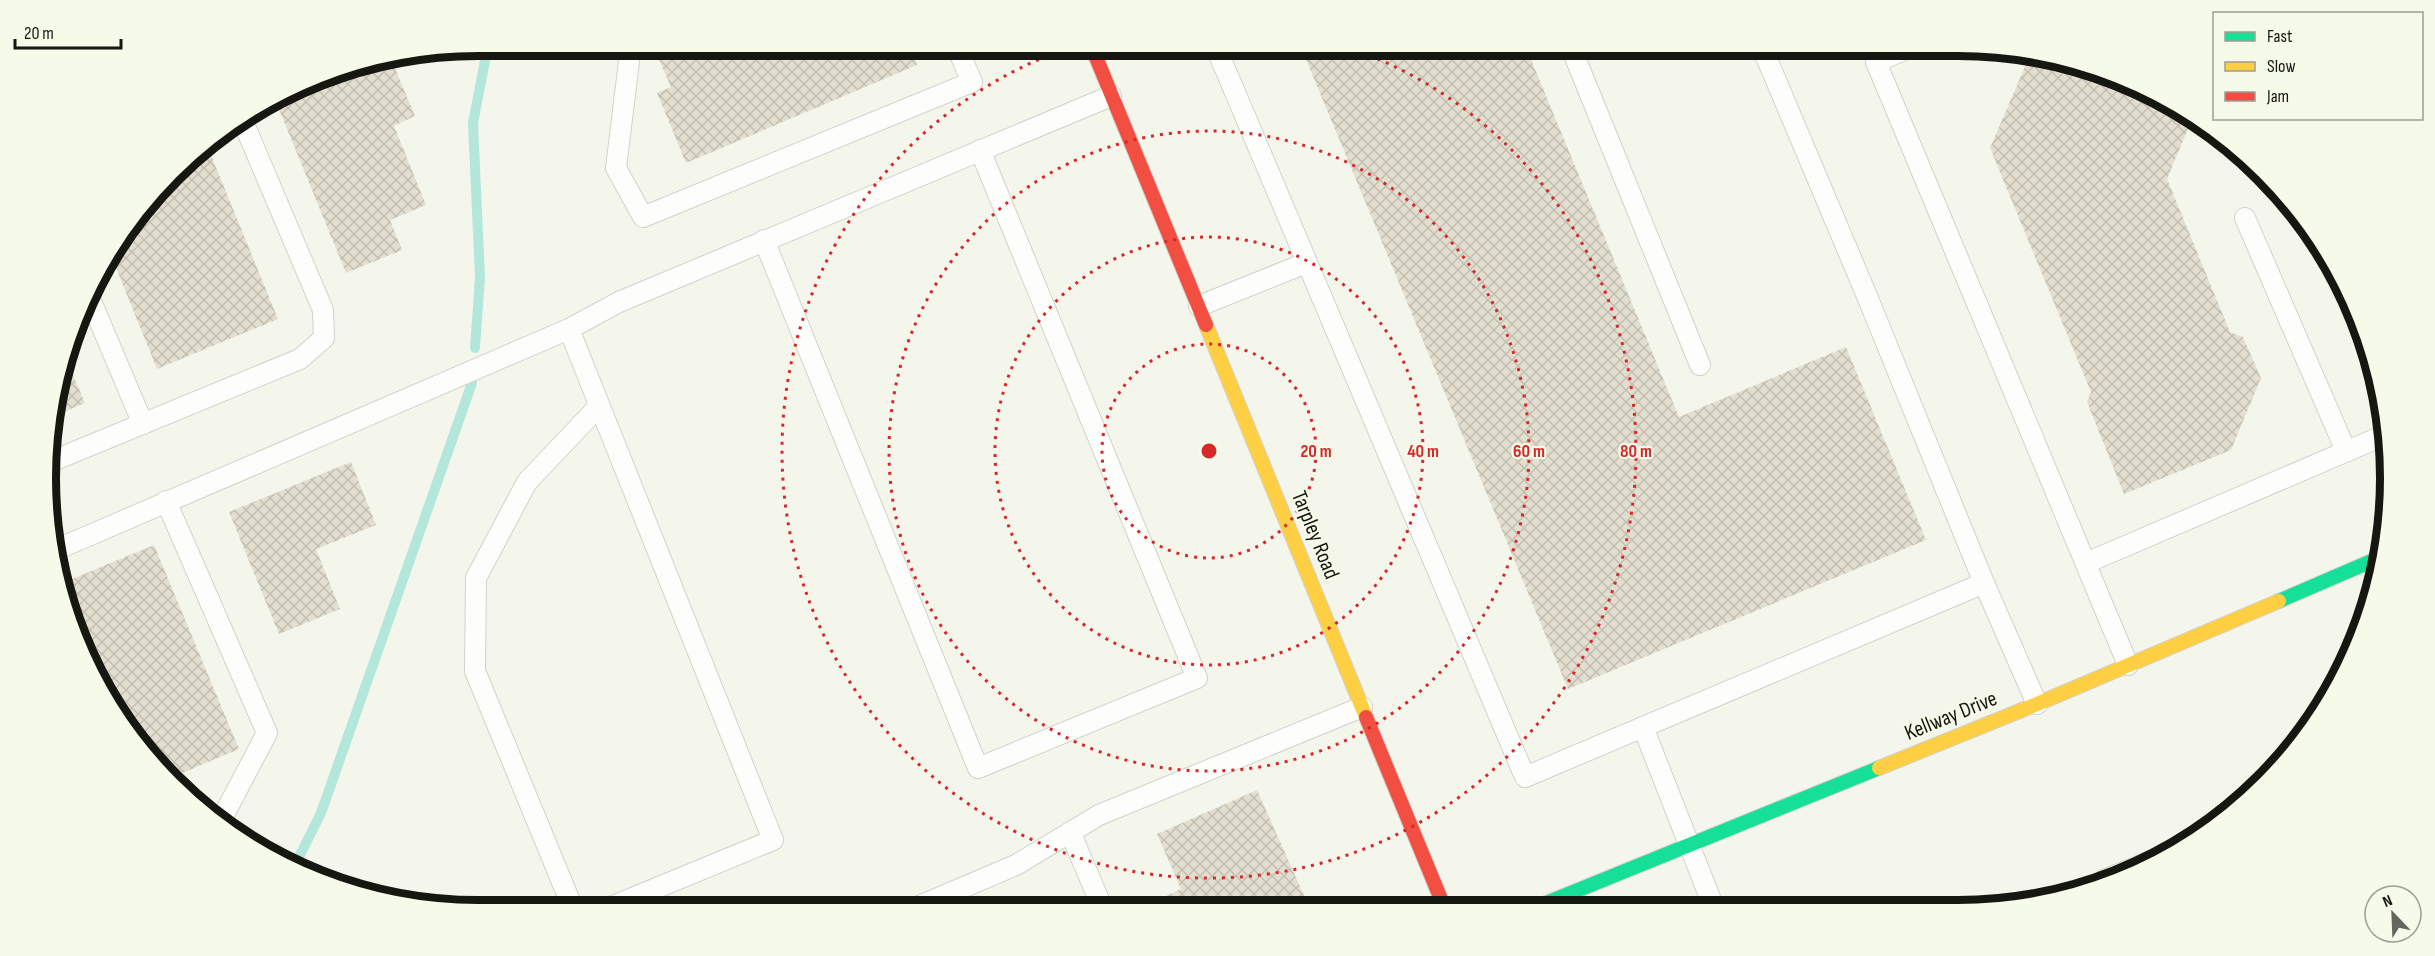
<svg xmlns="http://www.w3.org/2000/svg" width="2435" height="956" font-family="'Sofia Sans Condensed',sans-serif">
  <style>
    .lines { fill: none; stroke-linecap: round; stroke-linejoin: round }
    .stream { stroke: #b4e7dc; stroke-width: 10 }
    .building { fill: url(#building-cross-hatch) }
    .lane-casing { stroke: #d1d2cb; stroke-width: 22 }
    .fast-casing { stroke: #d1d2cb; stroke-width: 16 }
    .slow-casing { stroke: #d1d2cb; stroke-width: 16 }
    .jam-casing { stroke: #d1d2cb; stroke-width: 16 }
    .lane { stroke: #fdfefc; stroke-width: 20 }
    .fast { stroke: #16e098; stroke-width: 14 }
    .slow { stroke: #ffcf43; stroke-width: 14 }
    .jam { stroke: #f24e42; stroke-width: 14 }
    .ring { fill: none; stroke: #d62828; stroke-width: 3; stroke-dasharray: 3 6 }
    .labels { text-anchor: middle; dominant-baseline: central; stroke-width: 4.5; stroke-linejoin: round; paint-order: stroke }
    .street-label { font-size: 22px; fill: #161711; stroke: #f6fae8 }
    .rim { fill: none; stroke: #161711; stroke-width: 8 }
    .centre { fill: #d62828; stroke: #f6fae8; stroke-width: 3 }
    .ring-label { font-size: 18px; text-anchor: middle; font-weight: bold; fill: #d62828; stroke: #f6fae8; stroke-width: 4.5; stroke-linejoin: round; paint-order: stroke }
  </style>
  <defs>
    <pattern id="building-cross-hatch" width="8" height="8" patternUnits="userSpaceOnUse" patternTransform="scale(1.5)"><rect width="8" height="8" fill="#e3dfd0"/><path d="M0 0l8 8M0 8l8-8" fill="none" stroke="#c2bfb2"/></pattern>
  </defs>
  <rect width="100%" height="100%" fill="#f4f6ec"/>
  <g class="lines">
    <!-- stream -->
    <g class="stream">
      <path d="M475 348 480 277 473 123 488 45"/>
      <path d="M293 869 321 813 472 383"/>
    </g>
  </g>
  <!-- building -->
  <g class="building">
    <path d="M658 45H909L917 65 686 163 657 93 671 87 657 55Z"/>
    <path d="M1300 45H1525L1679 417 1846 347 1926 540 1568 689Z"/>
    <path d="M2030 55 2069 60 2149 90 2198 121 2190 124 2167 179 2230 332 2243 337 2261 378 2231 450 2124 494 2087 402 2091 392 1990 148Z"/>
    <path d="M391 59 415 116 394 126 426 205 390 220 402 250 346 273 274 97 338 68Z"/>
    <path d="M206 143 278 319 157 369 110 253 193 152Z"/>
    <path d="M2347 294 2367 339 2362 337 2346 298Z"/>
    <path d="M64 354 85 403 49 418Z"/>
    <path d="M351 462 376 525 316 549 340 609 279 634 229 512Z"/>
    <path d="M154 545 239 749 180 774 187 792 118 718 78 643 60 584Z"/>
    <path d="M1257 790 1310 909H1169L1164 897 1181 889 1157 834Z"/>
  </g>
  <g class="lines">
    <defs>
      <g id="lane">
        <path d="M631 45 616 168 643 217 972 82 956 45"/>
        <path d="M1215 45 1525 777 1984 583"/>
        <path d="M1570 45 1700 365"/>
        <path d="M1761 45 1867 296 1984 583 2037 704"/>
        <path d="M1916 45 1876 62 2128 665"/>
        <path d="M2245 218 2346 451"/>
        <path d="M764 240 978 768 1197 678 980 150"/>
        <path d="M88 294 143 424"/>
        <path d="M1199 306 1306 263"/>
        <path d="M569 329 773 840 601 911"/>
        <path d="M50 462 300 359 324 338 323 310 241 117"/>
        <path d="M166 501 267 733 219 824"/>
        <path d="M53 551 569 329 619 302 1111 96"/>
        <path d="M2086 563 2387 434"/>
        <path d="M1643 727 1714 908"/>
        <path d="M1070 832 1103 909"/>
        <path d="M2104 880 2166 855"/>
        <path d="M910 910 1016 865 1099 815 1362 707"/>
        <path d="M574 911 475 671 476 578 527 482 599 406"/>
      </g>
      <g id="fast">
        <path d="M2279 601 2381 557"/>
        <path d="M1534 908 1879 768"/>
      </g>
      <g id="slow">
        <path d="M1206 325 1366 717"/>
        <path d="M1879 768 2037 704 2279 601"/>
      </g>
      <g id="jam">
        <path d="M1091 45 1206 325"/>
        <path d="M1366 717 1445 909"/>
      </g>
    </defs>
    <!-- lane casing -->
    <use href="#lane" class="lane-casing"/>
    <!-- fast casing -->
    <use href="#fast" class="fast-casing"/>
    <!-- slow casing -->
    <use href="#slow" class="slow-casing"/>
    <!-- jam casing -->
    <use href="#jam" class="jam-casing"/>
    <!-- lane -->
    <use href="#lane" class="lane"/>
    <!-- fast -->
    <use href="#fast" class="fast"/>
    <!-- slow -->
    <use href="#slow" class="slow"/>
    <!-- jam -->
    <use href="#jam" class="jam"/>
  </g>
  <!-- distance rings -->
  <g class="ring">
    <circle cx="1209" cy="451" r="107"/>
    <circle cx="1209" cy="451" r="214"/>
    <circle cx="1209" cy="451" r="320"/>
    <path d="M1344 46A427 427 0 1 1 1074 46"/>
  </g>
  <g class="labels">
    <!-- street labels -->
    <g class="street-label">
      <text transform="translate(1315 535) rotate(68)">Tarpley Road</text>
      <text transform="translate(1951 716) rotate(-22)">Kellway Drive</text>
    </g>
  </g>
  <!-- crop -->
  <path d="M0 0H2435V956H0ZM478 56H1958A422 422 0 0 1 2380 478V478A422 422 0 0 1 1958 900H478A422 422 0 0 1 56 478V478A422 422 0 0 1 478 56Z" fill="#f6fae8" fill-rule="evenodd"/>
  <path class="rim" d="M478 56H1958A422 422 0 0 1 2380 478V478A422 422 0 0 1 1958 900H478A422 422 0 0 1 56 478V478A422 422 0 0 1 478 56Z"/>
  <circle cx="1209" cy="451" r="9" class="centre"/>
  <g class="ring-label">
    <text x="1316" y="457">20 m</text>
    <text x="1423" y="457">40 m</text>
    <text x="1529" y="457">60 m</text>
    <text x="1636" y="457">80 m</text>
  </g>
  <!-- legend -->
  <rect x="2213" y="12" width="210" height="108" fill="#f6fae8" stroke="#9c9f92" stroke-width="1.5"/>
  <rect x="2225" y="32" width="30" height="9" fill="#16e098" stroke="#9c9f92" stroke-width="1.5"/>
  <text x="2267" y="42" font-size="18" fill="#161711">Fast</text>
  <rect x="2225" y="62" width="30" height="9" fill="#ffcf43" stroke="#9c9f92" stroke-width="1.5"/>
  <text x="2267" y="72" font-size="18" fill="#161711">Slow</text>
  <rect x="2225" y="92" width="30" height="9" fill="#f24e42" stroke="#9c9f92" stroke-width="1.5"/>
  <text x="2267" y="102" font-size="18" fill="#161711">Jam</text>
  <!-- north arrow -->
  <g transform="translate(2393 914) rotate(337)"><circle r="28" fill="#f6fae8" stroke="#9c9f92" stroke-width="1.5"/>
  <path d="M0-4.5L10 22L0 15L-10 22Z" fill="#64655e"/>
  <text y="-9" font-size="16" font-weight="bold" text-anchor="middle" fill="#161711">N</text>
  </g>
  <!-- scale -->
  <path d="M15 39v9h106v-9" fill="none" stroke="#161711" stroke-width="3"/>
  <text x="24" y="39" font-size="18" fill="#161711" stroke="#f6fae8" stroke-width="4.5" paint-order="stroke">20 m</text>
</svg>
